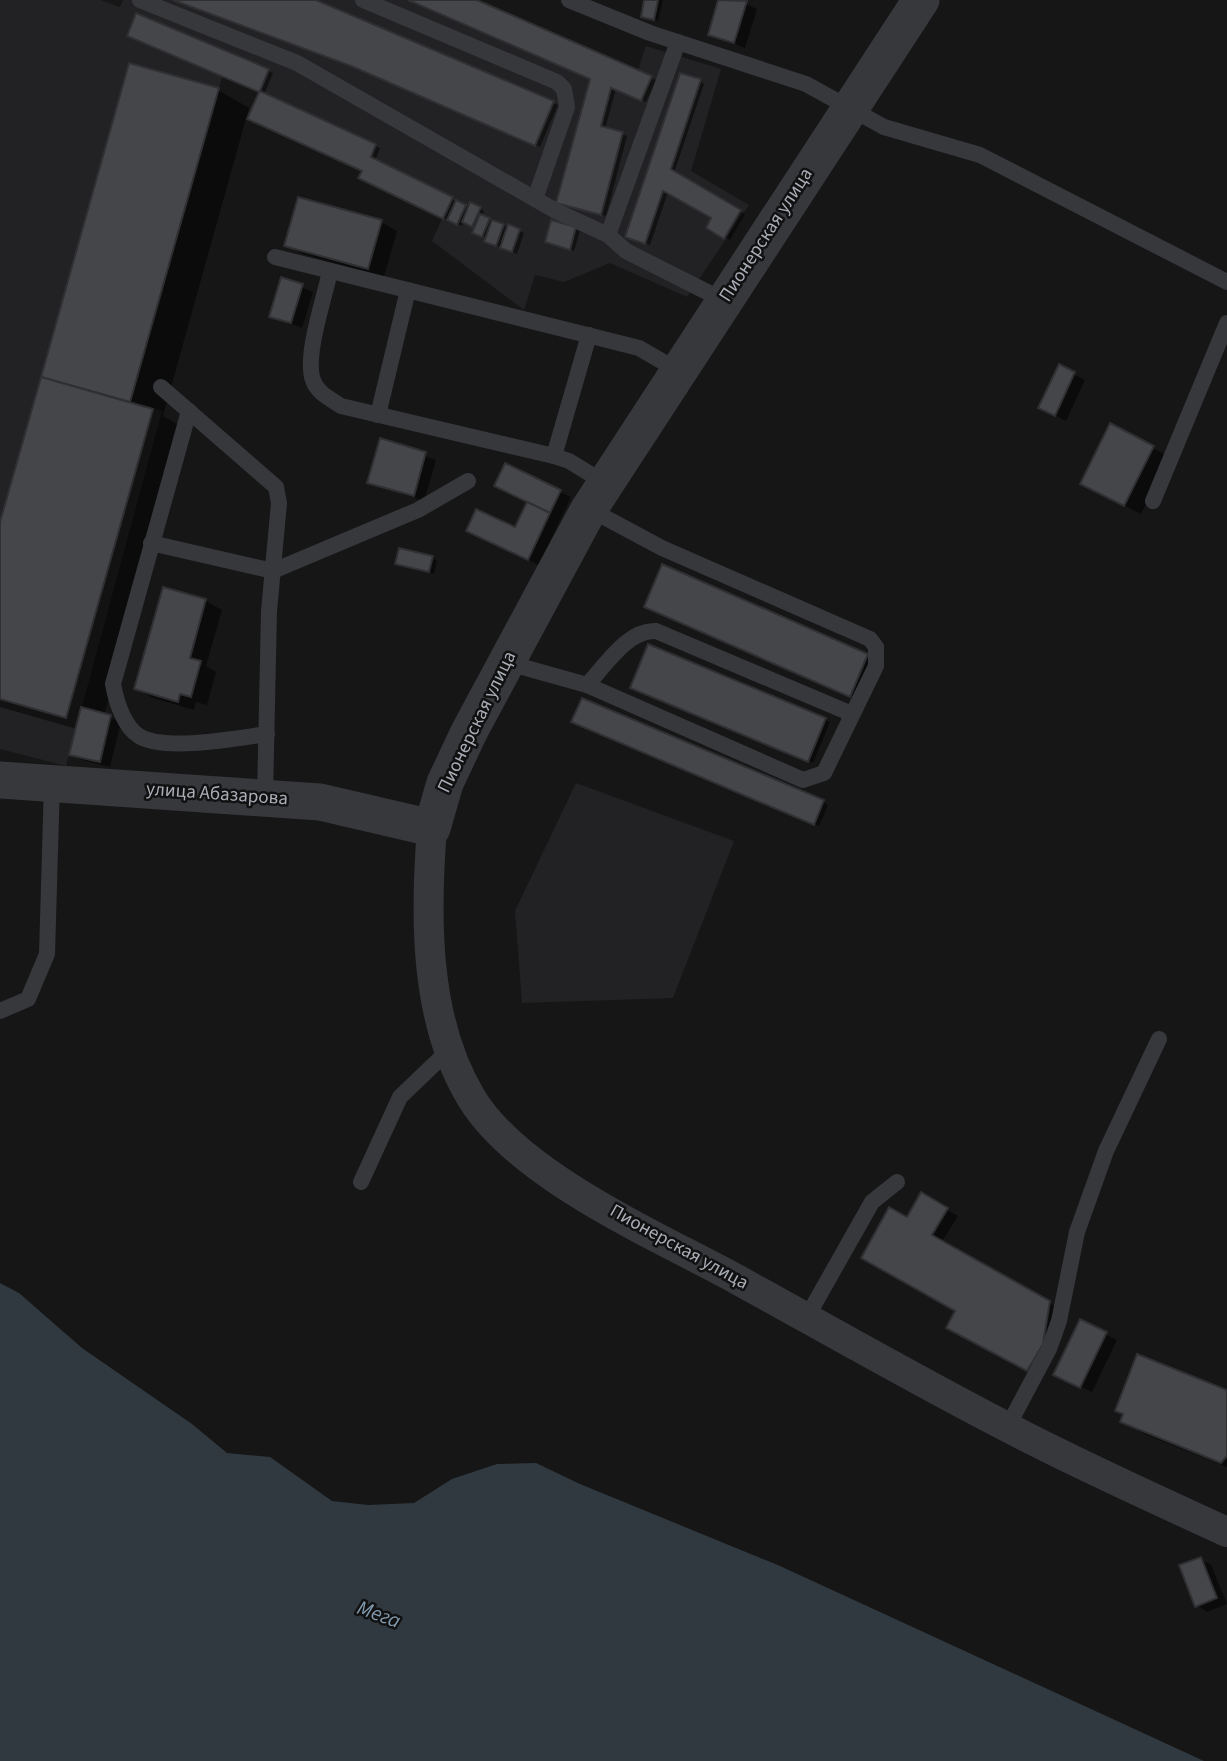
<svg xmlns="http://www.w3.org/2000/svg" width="1227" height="1761" font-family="'Source Sans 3',sans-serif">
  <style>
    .built { fill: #222224 }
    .water { fill: #30393f }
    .shadow { fill: #0007 }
    .building { fill: #45464a; stroke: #303033; stroke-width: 2 }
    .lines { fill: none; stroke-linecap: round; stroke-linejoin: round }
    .service { stroke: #37383c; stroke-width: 16 }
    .minor { stroke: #37383c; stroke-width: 30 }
    .tertiary { stroke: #37383c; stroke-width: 37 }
    .labels { text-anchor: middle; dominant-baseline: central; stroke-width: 5; stroke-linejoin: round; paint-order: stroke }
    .street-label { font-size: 19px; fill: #a9adb6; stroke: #111112 }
    .water-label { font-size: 21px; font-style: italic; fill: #829baf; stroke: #111112 }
  </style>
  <rect width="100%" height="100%" fill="#161617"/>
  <!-- built -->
  <g class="built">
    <path d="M0 0H101L120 7 123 0H477L638 70 646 46 721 69 691 171 749 205 687 297 610 263 564 282 535 275 524 310 432 241 442 219 358 178 361 171 247 119 259 92 222 77 131 402 162 411 66 766 0 749Z"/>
    <path d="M576 783 734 841 673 998 522 1003 515 911Z"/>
  </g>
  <!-- water -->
  <path class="water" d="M0 1283 19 1293 82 1348 192 1424 227 1453 270 1457 332 1501 368 1505 414 1503 452 1479 497 1464 536 1463 580 1484 780 1566 1204 1761H0Z"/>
  <!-- shadow -->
  <g class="shadow">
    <path d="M175 0H311L558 105 540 147 357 68Z"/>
    <path d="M411 0H473L656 80 646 102 616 89 605 129 627 136 606 216 563 205 592 79Z"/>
    <path d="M646 0H663L658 21 643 16Z"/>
    <path d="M720 0H737L757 9 745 48 710 34Z"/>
    <path d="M137 15 273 73 264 95 375 146 380 148 375 161 469 208 471 204 480 208 484 211 482 216 495 222 524 233 517 254 486 241 487 238 475 232 476 227 464 222 462 226 448 220 360 178 364 171 249 118 261 92 129 35Z"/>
    <path d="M130 65 218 90 249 108 163 416 184 428 104 715 121 722 110 767 82 760 71 754 77 729 0 707V529Z"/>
    <path d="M700 81 704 84 674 173 745 214 730 240 708 227 713 218 668 192 650 245 632 239Z"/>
    <path d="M381 222 397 231 384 277 303 254 286 245Z"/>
    <path d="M576 229 580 231 574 251 547 242Z"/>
    <path d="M282 279 313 292 302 328 271 316Z"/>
    <path d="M1059 367 1085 380 1066 421 1051 413Z"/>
    <path d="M1111 426 1170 457 1141 514 1098 492Z"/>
    <path d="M381 441 436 460 424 501 369 482Z"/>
    <path d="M506 465 571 497 539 565 479 536 515 530 528 502Z"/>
    <path d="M432 558 437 561 434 574 402 566Z"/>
    <path d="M663 566 872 658 856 698 651 609Z"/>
    <path d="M164 589 206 601 222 610 206 666 216 672 207 705 196 702 194 710 153 698 136 689Z"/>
    <path d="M649 646 830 722 813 763 636 690Z"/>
    <path d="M583 700 823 802 828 805 819 826 578 724Z"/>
    <path d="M922 1195 958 1216 941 1243 1060 1309 1038 1376 958 1334 957 1310 908 1219Z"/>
    <path d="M1081 1322 1117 1340 1092 1392 1066 1380Z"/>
    <path d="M1227 1392V1467L1144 1434 1122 1421Z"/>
    <path d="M1200 1559 1211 1565 1227 1604 1207 1612 1197 1605Z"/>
  </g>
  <!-- building -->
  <g class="building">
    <path d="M173 0H316L554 101 535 146 351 66Z"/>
    <path d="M408 0H477L652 76 641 101 611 88 601 126 623 132 601 215 556 203 590 79Z"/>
    <path d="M644 0H658L654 20 641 17Z"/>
    <path d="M718 0 747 1 734 43 708 35Z"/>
    <path d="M136 13 269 69 260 91 376 144 371 157 453 197 443 219 358 178 362 171 247 119 259 92 127 36Z"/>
    <path d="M129 63 219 88 130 402 41 377Z"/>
    <path d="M680 73 701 79 671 169 741 210 724 239 706 228 711 218 663 191 645 244 625 237Z"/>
    <path d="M298 197 382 220 368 269 284 246Z"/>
    <path d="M456 200 466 205 457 225 447 220Z"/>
    <path d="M470 202 481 207 472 227 462 222Z"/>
    <path d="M480 214 490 218 482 237 472 233Z"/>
    <path d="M492 220 504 224 496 246 484 242Z"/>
    <path d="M551 220 576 227 570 250 545 242Z"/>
    <path d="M508 224 520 229 512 252 500 248Z"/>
    <path d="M281 277 303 284 291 323 269 317Z"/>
    <path d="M1059 364 1075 372 1055 416 1038 408Z"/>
    <path d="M41 377 153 409 66 718 0 699V522Z"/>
    <path d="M1110 423 1154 446 1124 506 1080 484Z"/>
    <path d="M380 438 426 452 414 496 367 483Z"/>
    <path d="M505 463 561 490 550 513 494 486Z"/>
    <path d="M527 502 550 513 528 560 466 531 476 509 515 527Z"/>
    <path d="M399 548 433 556 429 572 395 564Z"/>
    <path d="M662 564 868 654 850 697 644 607Z"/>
    <path d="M163 587 206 599 190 658 201 661 191 697 180 694 178 702 134 689Z"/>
    <path d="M648 644 826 718 808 762 630 688Z"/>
    <path d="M582 698 824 800 814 825 571 722Z"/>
    <path d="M81 707 111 715 100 762 69 755Z"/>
    <path d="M921 1192 948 1208 932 1235 1050 1301 1043 1344 1027 1371 946 1328 955 1311 861 1258 889 1207 907 1217Z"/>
    <path d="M1080 1319 1107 1332 1080 1388 1053 1375Z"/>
    <path d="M1137 1354 1227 1390V1456L1221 1463 1120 1422 1123 1414 1115 1411Z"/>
    <path d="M1201 1557 1217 1598 1195 1607 1179 1565Z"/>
  </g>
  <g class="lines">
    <!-- service -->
    <g class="service">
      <path d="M140 0 297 63 556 211 608 235 626 251 723 300"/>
      <path d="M363 0 557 82 564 89 567 107 535 199"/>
      <path d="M569 0 650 33 806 84 884 127 980 155 1227 282"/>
      <path d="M608 235 678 42"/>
      <path d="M275 257 639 348 677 370"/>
      <path d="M330 271C325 297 304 356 313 380 317 393 331 399 341 406L554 456 569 461 605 483"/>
      <path d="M161 387 276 487 279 503 269 611 265 797"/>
      <path d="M189 411 113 684C116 701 124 727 139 736 164 752 238 738 267 734"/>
      <path d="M378 415 408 290"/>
      <path d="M554 456 589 335"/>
      <path d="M1153 501 1227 323"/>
      <path d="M151 543 273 571 418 510 468 481"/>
      <path d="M505 662 587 685 803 780 824 773 876 666V647L870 639 662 548 589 509"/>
      <path d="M587 685C605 666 628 629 656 631L852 714"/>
      <path d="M0 1011 28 999 47 954 52 783"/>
      <path d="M361 1182 400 1097 449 1050"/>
      <path d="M807 1317 872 1202 897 1182"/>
      <path d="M1007 1428 1049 1349 1059 1321 1077 1232 1106 1151 1159 1039"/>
    </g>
    <!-- minor -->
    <path class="minor" d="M432 828C425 916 424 1021 472 1099 520 1177 658 1236 738 1280 827 1329 916 1380 1007 1427 1079 1465 1153 1498 1227 1532"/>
    <!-- tertiary -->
    <path class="tertiary" d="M0 780 320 802 432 828 445 783 469 732 589 509 921 0"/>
  </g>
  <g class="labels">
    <!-- street labels -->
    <g class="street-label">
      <text transform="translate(766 235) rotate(-57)">Пионерская улица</text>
      <text transform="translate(477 722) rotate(-64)">Пионерская улица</text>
      <text transform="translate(217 794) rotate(4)">улица Абазарова</text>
      <text transform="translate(679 1247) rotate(29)">Пионерская улица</text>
    </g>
    <!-- water labels -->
    <g class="water-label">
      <text transform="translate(379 1614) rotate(20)">Мега</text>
    </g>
  </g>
</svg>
